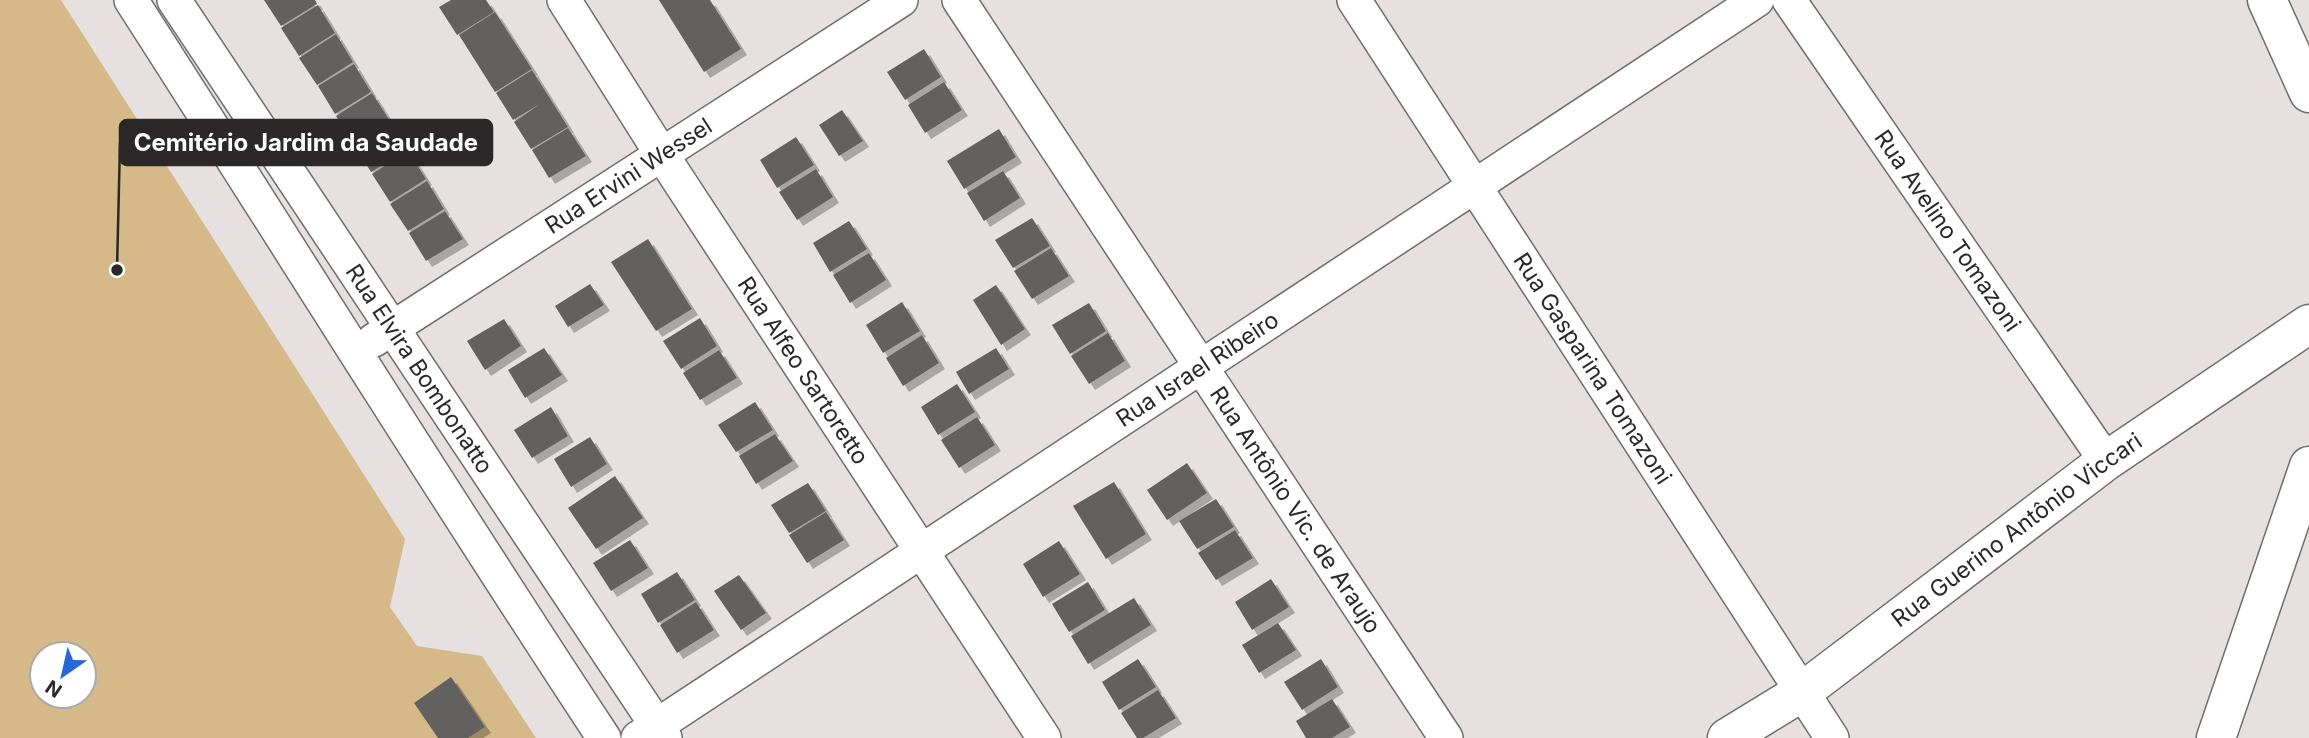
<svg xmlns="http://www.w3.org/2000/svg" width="2309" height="738" font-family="Inter,sans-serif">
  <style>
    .green { fill: #d6b988; fill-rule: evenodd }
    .building { fill: #646061; filter: url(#shadow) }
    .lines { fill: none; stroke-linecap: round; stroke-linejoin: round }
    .street-casing { stroke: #716d6c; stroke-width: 36 }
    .secondary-casing { stroke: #716d6c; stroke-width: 41 }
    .street { stroke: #fff; stroke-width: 33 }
    .secondary { stroke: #fff; stroke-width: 38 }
    .labels { text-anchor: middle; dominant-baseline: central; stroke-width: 7; stroke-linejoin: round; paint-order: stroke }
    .street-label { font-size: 23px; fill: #2a2828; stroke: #fff }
    .leader { fill: none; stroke: #2a2828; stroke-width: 2.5 }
    .callout-dot { fill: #2a2828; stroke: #fff; stroke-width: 2.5 }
    .callout { fill: #2a2828; stroke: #2a2828; stroke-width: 2.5 }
    .callout-label { font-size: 24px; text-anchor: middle; font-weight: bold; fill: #fff }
  </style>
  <defs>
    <filter id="shadow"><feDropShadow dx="6" dy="6" stdDeviation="0" flood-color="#0004"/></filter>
  </defs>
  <rect width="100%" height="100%" fill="#e6e1e0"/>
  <!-- green -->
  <path class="green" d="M0 0H61L405 539 390 607 417 646 482 656 536 738H0ZM42 654H84V696H42Z"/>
  <!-- building -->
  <g class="building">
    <path d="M264 0H315L317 4 281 26Z"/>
    <path d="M451 0H486L494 12 457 35 439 7Z"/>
    <path d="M659 0H710L741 49 704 72Z"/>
    <path d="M318 5 335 33 299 56 281 28Z"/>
    <path d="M495 12 532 69 495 92 459 35Z"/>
    <path d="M336 34 353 62 317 85 299 58Z"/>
    <path d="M924 49 941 77 905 100 887 72Z"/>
    <path d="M354 64 371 92 335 114 318 86Z"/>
    <path d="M532 70 568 127 531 149 514 122 540 104 513 120 496 93Z"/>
    <path d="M944 82 962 110 925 133 908 105Z"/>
    <path d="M372 93 390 121 353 144 336 116Z"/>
    <path d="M842 110 863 141 839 156 819 125Z"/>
    <path d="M390 122 408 150 371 172 354 145Z"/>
    <path d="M568 128 586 156 549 178 532 150Z"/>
    <path d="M999 129 1016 157 964 189 947 161Z"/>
    <path d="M796 137 814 165 777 188 760 160Z"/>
    <path d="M408 151 426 179 390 202 372 174Z"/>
    <path d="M816 169 833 197 797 220 779 192Z"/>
    <path d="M1003 171 1020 198 984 221 967 193Z"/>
    <path d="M427 181 444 209 408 231 390 204Z"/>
    <path d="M445 211 463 239 426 261 409 233Z"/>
    <path d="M1032 218 1050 246 1013 268 995 240Z"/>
    <path d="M849 221 867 249 830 272 813 243Z"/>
    <path d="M648 239 692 309 656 331 611 262Z"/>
    <path d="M1051 248 1069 276 1032 299 1014 271Z"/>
    <path d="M869 253 886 280 850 303 833 275Z"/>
    <path d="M590 284 604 305 568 327 555 306Z"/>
    <path d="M996 285 1025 329 1001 345 973 300Z"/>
    <path d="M902 302 920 331 883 353 866 325Z"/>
    <path d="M1089 303 1106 331 1070 354 1052 325Z"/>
    <path d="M700 318 717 346 681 369 663 341Z"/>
    <path d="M504 319 521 346 485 370 467 341Z"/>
    <path d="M1108 333 1125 361 1089 384 1071 356Z"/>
    <path d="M922 335 939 363 903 386 886 358Z"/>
    <path d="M544 348 562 375 525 398 508 370Z"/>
    <path d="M996 348 1009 369 969 394 956 372Z"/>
    <path d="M719 350 737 378 700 400 683 373Z"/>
    <path d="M957 384 975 412 938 435 921 407Z"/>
    <path d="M755 402 773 430 736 452 718 425Z"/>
    <path d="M551 407 568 436 532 458 514 430Z"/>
    <path d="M977 417 995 445 959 468 941 440Z"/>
    <path d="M775 434 793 461 756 484 739 456Z"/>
    <path d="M590 437 607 464 571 487 554 459Z"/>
    <path d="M1187 463 1207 493 1167 520 1147 490Z"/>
    <path d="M615 476 643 518 596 549 568 508Z"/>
    <path d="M1114 482 1146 534 1106 559 1073 506Z"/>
    <path d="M808 483 826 511 789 533 771 505Z"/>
    <path d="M1216 499 1234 527 1197 549 1179 521Z"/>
    <path d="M826 512 844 540 807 563 789 535Z"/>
    <path d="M1235 530 1253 558 1216 580 1198 553Z"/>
    <path d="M630 540 648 568 611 591 593 563Z"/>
    <path d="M1059 541 1080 574 1043 597 1023 564Z"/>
    <path d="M677 572 695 600 658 623 641 594Z"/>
    <path d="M739 575 766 613 741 630 714 591Z"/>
    <path d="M1271 579 1289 607 1252 630 1235 602Z"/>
    <path d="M1088 582 1105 610 1069 632 1052 604Z"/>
    <path d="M1134 598 1151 625 1088 664 1071 636Z"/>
    <path d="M696 602 714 630 677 653 660 625Z"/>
    <path d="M1278 623 1296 650 1259 673 1242 645Z"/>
    <path d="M1138 659 1156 687 1119 710 1102 682Z"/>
    <path d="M1321 659 1338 687 1302 710 1284 682Z"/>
    <path d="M451 677 485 727 468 738H438L414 703Z"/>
    <path d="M1158 690 1176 718 1143 738H1137L1121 713Z"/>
    <path d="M1332 699 1350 727 1332 738H1306L1296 721Z"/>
  </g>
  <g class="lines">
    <defs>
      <g id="street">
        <path d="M131 0C289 246 443 494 604 738"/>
        <path id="s1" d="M174 0 665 738"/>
        <path id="s2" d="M564 0 662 155 1044 738"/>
        <path id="s3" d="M959 0 1446 738"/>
        <path id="s4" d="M1354 0 1832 738"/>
        <path id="s5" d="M1789 0 2106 461"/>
        <path id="s6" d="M374 340 901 0"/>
        <path id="s7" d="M638 738 1757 0"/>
      </g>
      <g id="secondary">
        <path d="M2267 0 2309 93"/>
        <path id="s8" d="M1727 738 1802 692 2106 461 2309 324"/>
        <path d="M2216 738 2309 466"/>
      </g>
    </defs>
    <!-- street casing -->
    <use href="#street" class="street-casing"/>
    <!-- secondary casing -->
    <use href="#secondary" class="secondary-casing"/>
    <!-- street -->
    <use href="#street" class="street"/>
    <!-- secondary -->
    <use href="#secondary" class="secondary"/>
  </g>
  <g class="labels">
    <!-- street labels -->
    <g class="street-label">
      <text stroke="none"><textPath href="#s6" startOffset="303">Rua Ervini Wessel</textPath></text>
      <text stroke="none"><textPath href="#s5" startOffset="280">Rua Avelino Tomazoni</textPath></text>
      <text stroke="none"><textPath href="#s1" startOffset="443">Rua Elvira Bombonatto</textPath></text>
      <text stroke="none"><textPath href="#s7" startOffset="670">Rua Israel Ribeiro</textPath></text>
      <text stroke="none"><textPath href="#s4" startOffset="439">Rua Gasparina Tomazoni</textPath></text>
      <text stroke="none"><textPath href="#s2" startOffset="441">Rua Alfeo Sartoretto</textPath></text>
      <text stroke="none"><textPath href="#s3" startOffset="611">Rua Antônio Vic. de Araujo</textPath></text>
      <text stroke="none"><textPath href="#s8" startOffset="357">Rua Guerino Antônio Viccari</textPath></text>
    </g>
  </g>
  <!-- callouts -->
  <path class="leader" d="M117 270L120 143"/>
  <circle class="callout-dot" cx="117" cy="270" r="7"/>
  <rect class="callout" x="120" y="120" width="372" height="45" rx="7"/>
  <g class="callout-label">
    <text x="306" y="151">Cemitério Jardim da Saudade</text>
  </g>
  <!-- north arrow -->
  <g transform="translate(63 675) rotate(214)"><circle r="33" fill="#ffffff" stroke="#aaa9a9" stroke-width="2"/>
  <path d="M0-5L12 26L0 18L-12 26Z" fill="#2669d6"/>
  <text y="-10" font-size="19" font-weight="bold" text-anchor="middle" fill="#2a2828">N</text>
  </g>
</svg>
